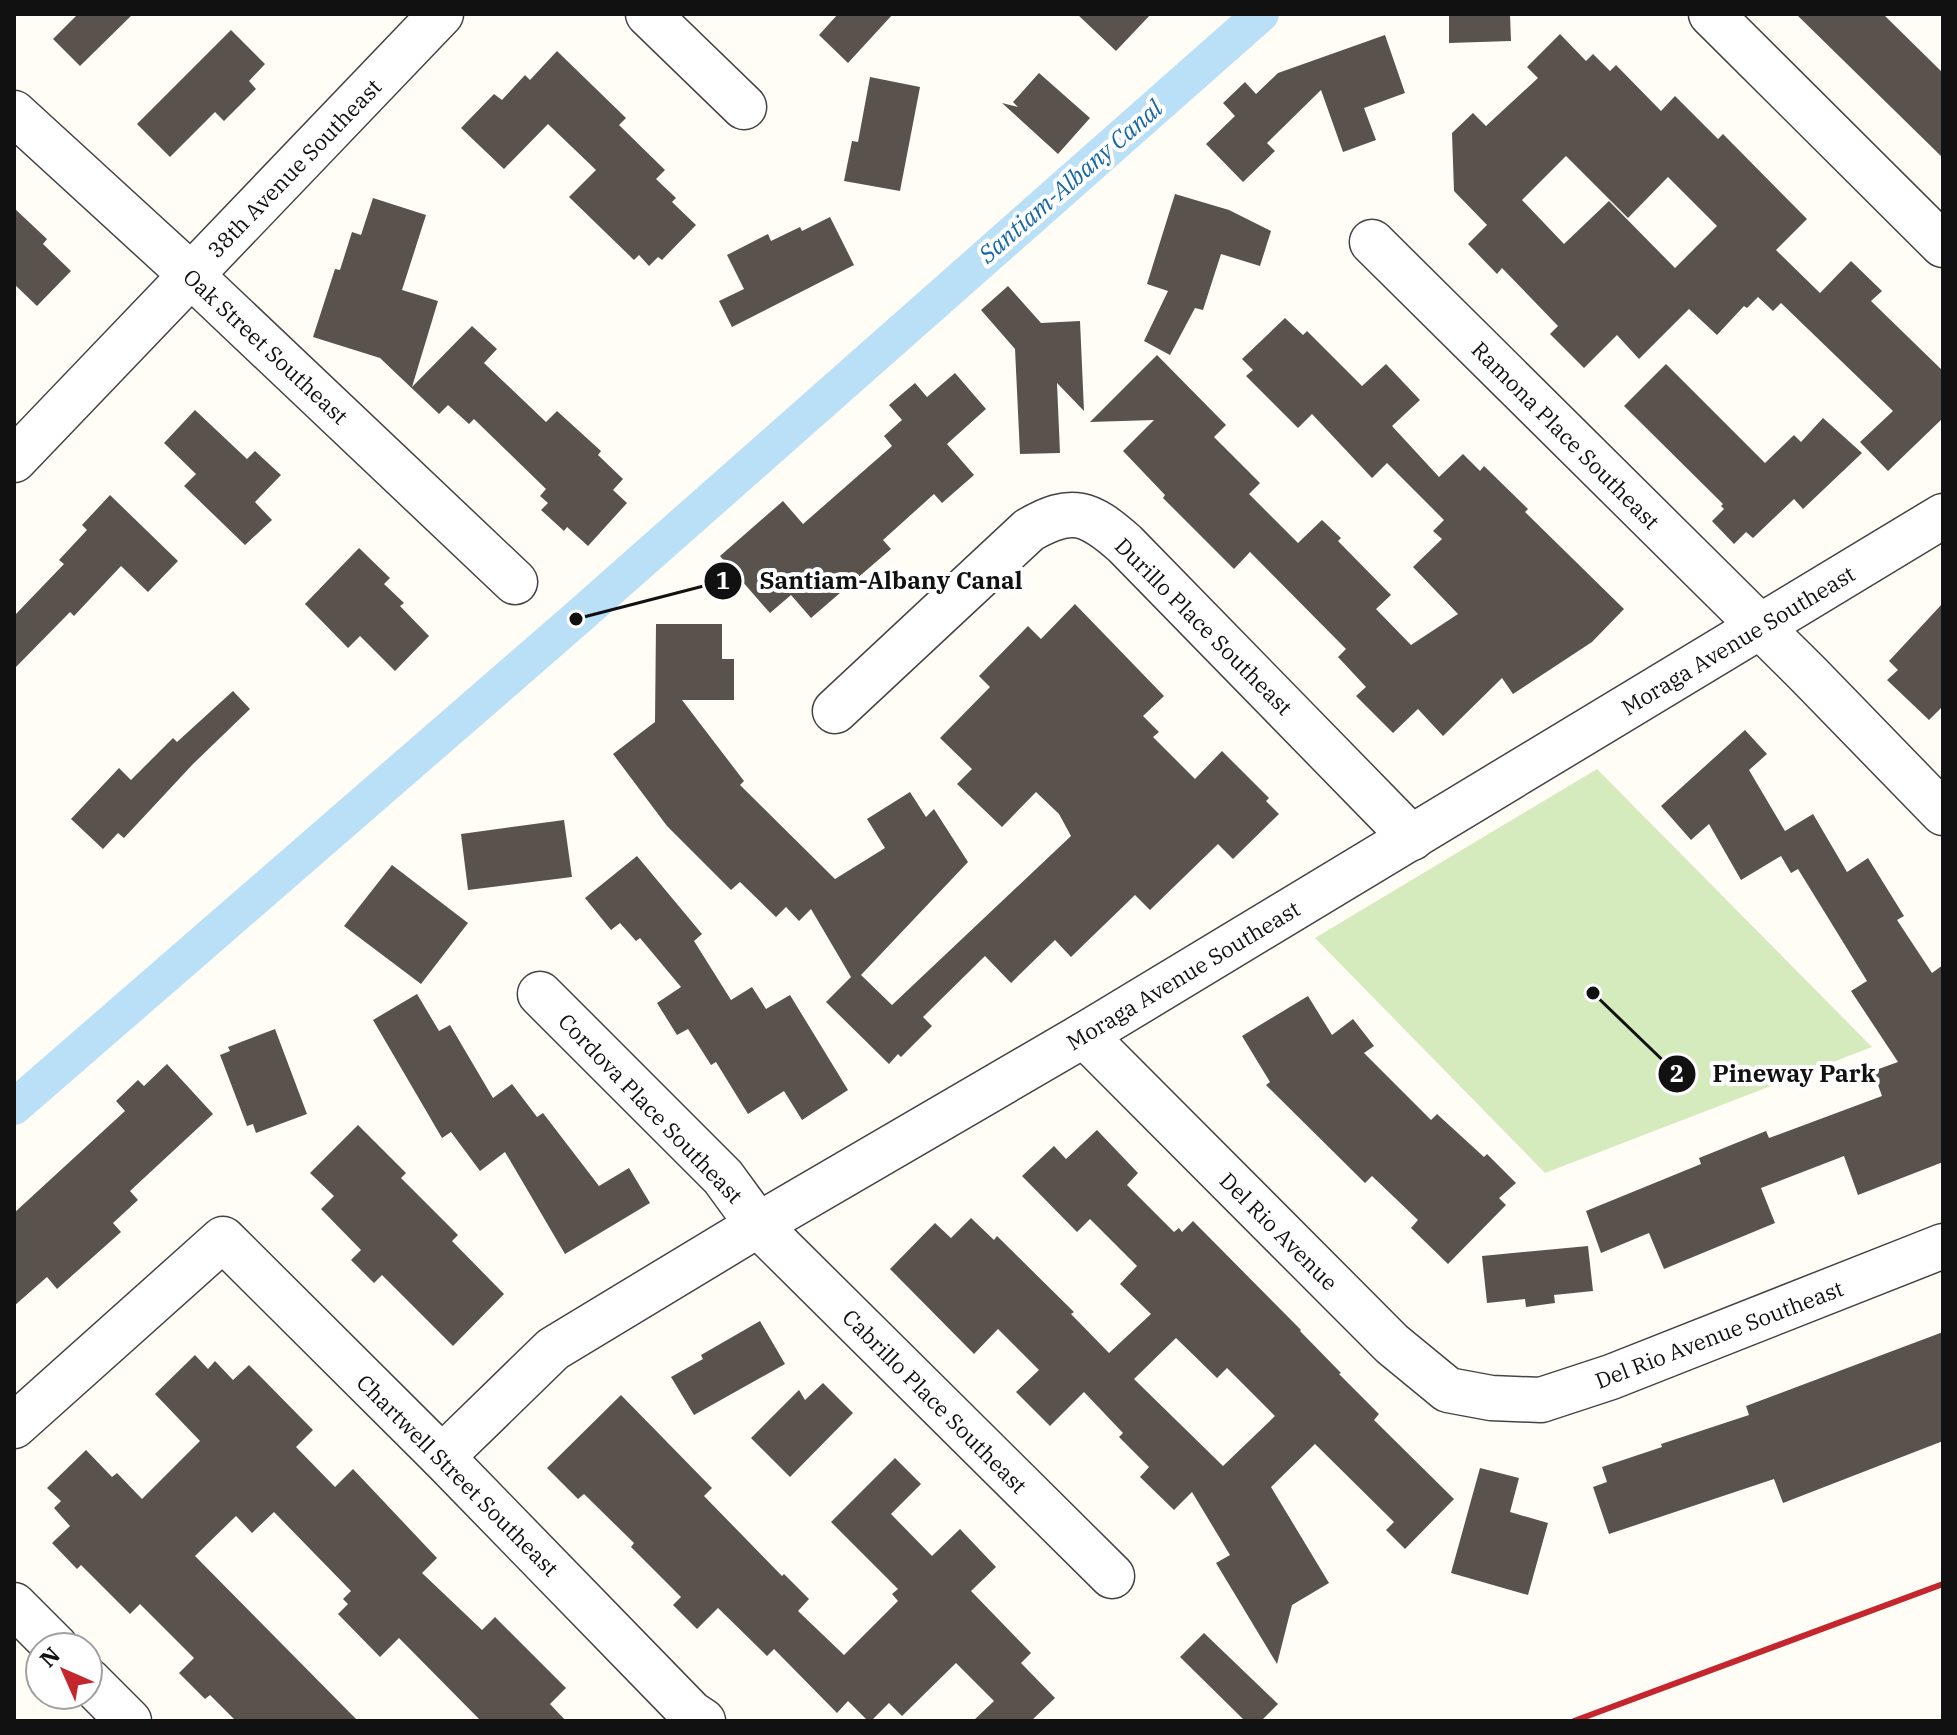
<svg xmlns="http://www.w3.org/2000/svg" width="1957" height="1735" font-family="'IBM Plex Serif',serif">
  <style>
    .green { fill: #d5ebbd }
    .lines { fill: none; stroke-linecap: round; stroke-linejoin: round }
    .canal { stroke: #b9e0f7; stroke-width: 36 }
    .building { fill: #5a524d; fill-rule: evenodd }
    .minor-casing { stroke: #444; stroke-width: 47 }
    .minor { stroke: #fff; stroke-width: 44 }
    .rail { stroke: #c4262e; stroke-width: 6 }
    .labels { text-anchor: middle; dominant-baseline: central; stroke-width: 8; stroke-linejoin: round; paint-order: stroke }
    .street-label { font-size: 22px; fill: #111; stroke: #fff }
    .water-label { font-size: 24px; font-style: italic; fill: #1768a6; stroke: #fff }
    .leader { fill: none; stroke: #111; stroke-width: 3 }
    .callout-dot { fill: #111; stroke: #fff; stroke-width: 3 }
    .mark-label { font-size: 24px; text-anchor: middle; font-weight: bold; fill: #fff }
    .callout-label { font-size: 24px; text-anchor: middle; font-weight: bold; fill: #111; stroke: #fff; stroke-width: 8; stroke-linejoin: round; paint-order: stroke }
  </style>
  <rect width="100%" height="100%" fill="#fffdf5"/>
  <!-- green -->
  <path class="green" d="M1597 769 1872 1047 1545 1173 1315 938Z"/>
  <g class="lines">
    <!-- canal -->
    <path class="canal" d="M14 1107 576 619 1261 14"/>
  </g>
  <!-- building -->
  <g class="building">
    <path d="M78 14H133L80 66 53 39Z"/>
    <path d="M838 14H893L848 63 819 35Z"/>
    <path d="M1077 14H1151L1116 51Z"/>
    <path d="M1449 14H1510L1511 41 1449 43Z"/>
    <path d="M1796 14H1883L1943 73V158Z"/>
    <path d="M231 30 265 64 249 81 256 89 224 121 215 112 170 157 137 124Z"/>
    <path d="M1560 34 1586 61 1593 54 1610 71 1616 65 1661 111 1675 96 1718 139 1723 134 1807 219 1776 250 1820 293 1851 261 1882 291 1871 301 1943 371V418L1888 471 1860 442 1893 411 1781 303 1773 311 1758 297 1747 308 1744 306 1717 335 1689 309 1639 359 1617 335 1584 368 1550 334 1558 326 1502 268 1497 274 1468 244 1487 225 1454 191 1452 133 1473 113 1486 126 1538 78 1527 67ZM1566 156 1628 218 1668 177 1717 226 1675 268 1609 201 1564 244 1522 200Z"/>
    <path d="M1385 35 1405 93 1364 108 1376 140 1343 152 1321 90 1267 143 1275 151 1243 182 1206 144 1235 116 1223 103 1245 82 1256 94 1278 73Z"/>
    <path d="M557 51 626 118 619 125 665 170 656 179 676 198 672 202 696 225 662 260 658 257 649 266 639 255 634 260 569 197 596 170 548 124 504 169 461 128 494 94 502 100 525 75 530 80Z"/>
    <path d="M1039 73 1090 118 1058 154 1002 103 1018 107 1013 102Z"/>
    <path d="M870 77 920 87 900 191 844 181 852 141 858 142Z"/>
    <path d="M1175 194 1229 210 1271 231 1260 266 1221 254 1203 310 1195 308 1170 355 1144 341 1168 291 1147 284Z"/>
    <path d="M373 198 426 215 402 290 438 301 412 387 472 326 497 349 484 363 546 422 557 411 601 451 598 455 623 479 613 490 627 503 588 546 567 527 564 531 541 510 548 503 540 496 546 489 474 419 469 424 448 405 439 414 380 358 313 337 335 269 340 270 352 232 361 235Z"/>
    <path d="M14 208 47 239 43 244 71 271 37 306 14 284Z"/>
    <path d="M830 217 854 265 732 327 719 301 744 289 727 255 768 234 771 241 800 227 802 231Z"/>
    <path d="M1008 286 1041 323 1080 321 1084 411 1057 383 1060 453 1020 454 1015 349 981 310Z"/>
    <path d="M1285 318 1303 335 1307 331 1362 386 1386 364 1420 400 1392 426 1439 477 1463 454 1480 471 1484 466 1528 509 1525 512 1624 609 1592 642 1513 694 1502 678 1443 736 1418 709 1393 733 1356 696 1366 687 1338 657 1346 649 1250 552 1234 569 1163 498 1165 495 1123 451 1154 420 1090 422 1157 355 1226 425 1214 437 1260 483 1249 494 1298 543 1322 520 1341 538 1338 541 1391 595 1376 609 1411 645 1458 614 1413 567 1442 539 1433 531 1444 520 1387 463 1372 478 1312 414 1298 428 1246 376 1253 370 1242 359Z"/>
    <path d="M1666 364 1765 463 1794 435 1801 442 1823 418 1862 453 1803 509 1794 499 1753 538 1746 532 1734 544 1712 521 1724 509 1721 506 1723 504 1624 406Z"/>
    <path d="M955 373 986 409 947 444 974 475 942 503 934 494 883 540 891 549 811 618 791 595 770 613 720 556 783 501 803 524 892 446 884 436 902 420 889 405 915 383 927 397Z"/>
    <path d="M195 410 247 459 255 451 281 475 255 502 272 520 245 545 184 486 196 474 164 443Z"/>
    <path d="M110 495 178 561 148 592 121 566 74 616 70 612 14 669V616L64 564 59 560 87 530 82 525Z"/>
    <path d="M359 548 390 578 384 584 404 603 400 606 429 636 395 671 360 636 348 648 305 604Z"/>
    <path d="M1943 603V706L1929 720 1887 680 1898 670 1889 661Z"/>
    <path d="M1075 604 1164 696 1143 716 1159 732 1153 737 1195 779 1222 751 1269 798 1266 801 1279 814 1233 859 1218 844 1150 910 1135 895 1071 957 1055 940 1011 983 985 956 923 1017 932 1026 901 1057 898 1054 889 1064 826 1002 851 977 811 909 799 921 786 907 776 917 740 882 731 890 667 826 613 754 655 722 656 624H722V659H734V700H682L744 781 740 785 835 879 885 848 867 819 910 792 926 817 934 809 968 862 861 975 892 1005 1071 836 1059 814 1036 792 1002 827 957 784 972 769 940 738 990 687 979 676 1028 626 1041 639Z"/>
    <path d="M233 691 250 709 193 764 124 838 118 833 103 849 71 819 119 768 131 780 173 738 177 742Z"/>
    <path d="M1745 730 1767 754 1749 770 1785 831 1813 814 1847 872 1868 858 1904 916 1897 920 1932 973 1943 965V1162L1858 1195 1844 1156 1761 1188 1775 1223 1664 1269 1649 1233 1601 1253 1586 1211 1701 1164 1699 1158 1766 1131 1769 1138 1882 1096 1873 1071 1898 1062 1851 991 1867 981 1798 869 1791 873 1781 856 1741 880 1709 824 1691 840 1661 806Z"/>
    <path d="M564 820 572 877 468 890 461 834Z"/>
    <path d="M637 856 702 934 694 941 731 1000 752 987 766 1009 790 995 848 1090 802 1120 784 1091 748 1114 716 1062 711 1065 688 1029 677 1035 657 1003 681 987 640 938 636 941 620 923 611 930 585 898Z"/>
    <path d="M392 865 468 923 421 984 344 926Z"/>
    <path d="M417 994 439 1031 450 1025 493 1098 512 1084 537 1117 543 1113 599 1186 629 1168 650 1203 565 1254 505 1152 480 1171 451 1132 442 1138 373 1020Z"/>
    <path d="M1308 996 1332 1035 1353 1019 1374 1046 1364 1053 1431 1120 1437 1114 1484 1157 1487 1154 1516 1183 1499 1198 1506 1205 1448 1264 1411 1228 1418 1220 1372 1176 1365 1183 1266 1085 1270 1082 1242 1036Z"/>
    <path d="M275 1029 307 1114 256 1133 253 1124 247 1126 220 1055 230 1051 228 1047Z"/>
    <path d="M167 1064 213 1114 130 1191 138 1200 113 1223 121 1232 57 1289 47 1277 14 1306V1213L125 1111 116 1101 138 1080 144 1086Z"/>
    <path d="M358 1125 406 1173 401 1178 458 1235 452 1241 504 1294 453 1346 382 1275 374 1283 351 1260 361 1250 321 1209 334 1196 310 1173Z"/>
    <path d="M1097 1130 1138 1173 1127 1185 1174 1232 1179 1228 1182 1232 1193 1221 1301 1330 1300 1331 1341 1373 1339 1374 1379 1414 1374 1420 1454 1499 1405 1549 1386 1530 1394 1522 1315 1444 1271 1487 1329 1583 1292 1605 1277 1664 1216 1563 1230 1555 1192 1492 1174 1510 1140 1477 1149 1467 1119 1437 1123 1433 1084 1392 1050 1426 1016 1392 1039 1370 998 1329 974 1354 890 1269 935 1223 951 1238 971 1218 994 1240 997 1236 1074 1312 1071 1314 1109 1353 1151 1314 1120 1284 1137 1266 1090 1219 1077 1232 1022 1176 1054 1146 1066 1159ZM1176 1338 1217 1378 1227 1368 1275 1416 1223 1466 1134 1379Z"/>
    <path d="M1588 1246 1593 1291 1554 1295 1555 1303 1526 1307 1525 1299 1487 1303 1482 1256Z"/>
    <path d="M760 1321 785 1364 694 1415 671 1377 703 1359 701 1355Z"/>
    <path d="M1943 1332V1441L1783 1503 1774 1479 1609 1534 1593 1487 1607 1482 1602 1467 1662 1447 1661 1444 1749 1415 1746 1406Z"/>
    <path d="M195 1355 208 1369 215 1361 233 1380 249 1365 313 1430 296 1447 335 1487 353 1469 437 1558 422 1573 482 1630 495 1617 566 1688 550 1704 566 1721H481L399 1638 380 1657 338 1614 348 1604 343 1599 351 1591 274 1512 252 1533 236 1516 195 1556 358 1721H236L210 1695 205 1699 179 1673 194 1658 140 1604 130 1614 81 1565 77 1569 52 1543 70 1526 54 1508 61 1501 47 1488 86 1450 112 1477 117 1473 142 1499 200 1441 155 1394Z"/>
    <path d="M823 1383 853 1413 790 1477 751 1438 799 1390 805 1400Z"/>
    <path d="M621 1395 712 1488 704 1496 782 1576 784 1574 809 1599 798 1611 844 1655 898 1601 892 1594 898 1589 831 1522 895 1458 921 1484 891 1514 932 1556 960 1529 996 1567 971 1591 1031 1653 1021 1663 1055 1698 1031 1721H973L994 1701 956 1663 902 1716 889 1703 871 1721H868L848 1701 837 1713 774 1649 767 1656 718 1608 697 1629 673 1605 681 1597 631 1547 634 1543 584 1494 578 1499 547 1468Z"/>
    <path d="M1480 1468 1519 1478 1510 1512 1548 1523 1528 1595 1451 1573Z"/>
    <path d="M1204 1633 1278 1704 1261 1721H1245L1180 1657Z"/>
  </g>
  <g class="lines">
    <defs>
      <g id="minor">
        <path d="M648 14 744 107"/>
        <path d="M1711 14 1943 245"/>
        <path d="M14 113 192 276 515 582"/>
        <path d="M1372 242 1809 675 1943 813"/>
        <path d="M14 460 441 14"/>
        <path d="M835 711 1029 530C1072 505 1089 512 1125 544L1412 838"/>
        <path d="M540 994 723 1177 758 1225 1112 1576"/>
        <path d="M1084 1035 1392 1344 1448 1390 1491 1398 1541 1400 1611 1377 1943 1246"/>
        <path d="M14 1426 223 1239 442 1457 691 1713 703 1721"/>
        <path d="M442 1457 553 1349 758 1225 1084 1035 1943 516"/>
        <path d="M14 1605 56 1647"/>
        <path d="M88 1680 129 1721"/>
      </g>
    </defs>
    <!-- minor casing -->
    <use href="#minor" class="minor-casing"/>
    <!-- minor -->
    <use href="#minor" class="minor"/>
    <!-- rail -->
    <path class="rail" d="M1574 1721 1943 1584"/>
  </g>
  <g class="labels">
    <!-- street labels -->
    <g class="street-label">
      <text transform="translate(294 168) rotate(-46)">38th Avenue Southeast</text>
      <text transform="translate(266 346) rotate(43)">Oak Street Southeast</text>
      <text transform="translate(1566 435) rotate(45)">Ramona Place Southeast</text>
      <text transform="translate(1204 626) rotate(45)">Durillo Place Southeast</text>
      <text transform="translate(1738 640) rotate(-31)">Moraga Avenue Southeast</text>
      <text transform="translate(1183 975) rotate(-31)">Moraga Avenue Southeast</text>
      <text transform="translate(651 1108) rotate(46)">Cordova Place Southeast</text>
      <text transform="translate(1279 1231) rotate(45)">Del Rio Avenue</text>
      <text transform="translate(1719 1334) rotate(-21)">Del Rio Avenue Southeast</text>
      <text transform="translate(935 1401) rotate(45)">Cabrillo Place Southeast</text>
      <text transform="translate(458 1475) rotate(45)">Chartwell Street Southeast</text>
    </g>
    <!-- water labels -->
    <g class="water-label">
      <text transform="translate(1070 181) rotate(-41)">Santiam-Albany Canal</text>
    </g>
  </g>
  <!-- callouts -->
  <path class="leader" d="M576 619L723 581M1593 993L1677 1074"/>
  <g class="callout-dot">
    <circle cx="576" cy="619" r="8"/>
    <circle cx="1593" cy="993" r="8"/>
    <circle cx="723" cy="581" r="20"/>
    <circle cx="1677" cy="1074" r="20"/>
  </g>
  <g class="mark-label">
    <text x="723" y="589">1</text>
    <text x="1677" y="1082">2</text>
  </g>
  <g class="callout-label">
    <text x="891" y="589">Santiam-Albany Canal</text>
    <text x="1794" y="1082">Pineway Park</text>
  </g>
  <!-- border -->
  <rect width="1957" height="1735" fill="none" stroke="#111111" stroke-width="32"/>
  <!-- north arrow -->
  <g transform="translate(64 1671) rotate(315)"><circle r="38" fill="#ffffff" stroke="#a0a0a0" stroke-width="2"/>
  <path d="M0-6L14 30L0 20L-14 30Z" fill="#c4262e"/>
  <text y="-12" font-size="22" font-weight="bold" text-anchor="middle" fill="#111111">N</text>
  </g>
</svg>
